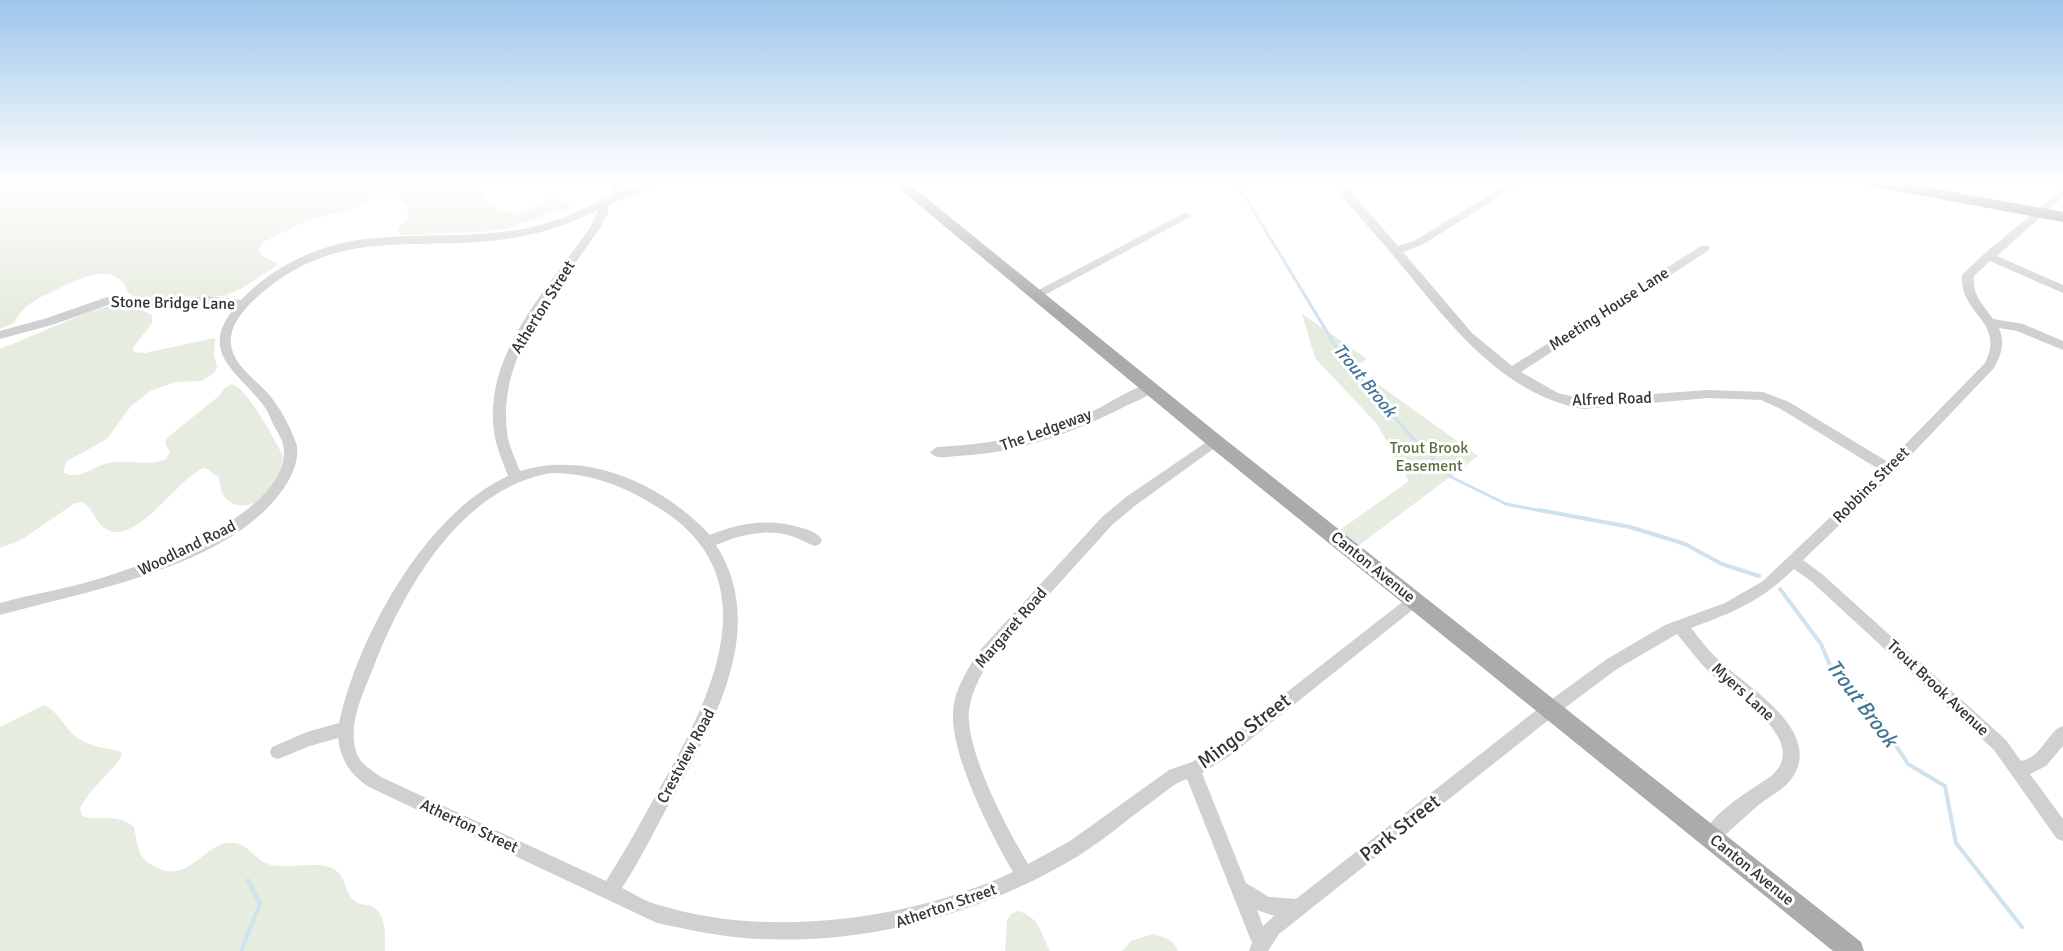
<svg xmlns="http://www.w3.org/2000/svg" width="2063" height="951" font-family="Signika,sans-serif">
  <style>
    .green { fill: #e6ecdf }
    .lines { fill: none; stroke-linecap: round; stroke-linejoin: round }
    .stream-far1 { stroke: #cfe2ee; stroke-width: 3 }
    .stream { stroke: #cfe2ee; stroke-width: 4 }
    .minor { fill: #d0d0d0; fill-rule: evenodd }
    .major { fill: #ababab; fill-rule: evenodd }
    .highway { fill: #9a9a9a; fill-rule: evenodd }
    .labels { text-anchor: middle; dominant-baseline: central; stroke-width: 6; stroke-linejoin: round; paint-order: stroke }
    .street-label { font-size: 16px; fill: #333; stroke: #fff }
    .park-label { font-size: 16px; fill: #56703f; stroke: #fff }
    .water-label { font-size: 18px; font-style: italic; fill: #3f7597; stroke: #fff }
    .near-street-label { font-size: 20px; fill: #333; stroke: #fff }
    .near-water-label { font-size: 21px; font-style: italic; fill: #3f7597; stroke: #fff }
  </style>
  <rect width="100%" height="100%" fill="#fff"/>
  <!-- green -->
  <g class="green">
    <path d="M0 180H476L489 205C497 209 506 213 516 213 540 213 547 184 571 207L507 228 480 232 404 235 399 234 398 229 408 217 407 207 400 199 386 192 374 195 351 210 308 220 263 242 258 250 262 256 277 263 275 267 244 287 224 296 136 297 129 294C118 261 84 276 62 287 43 296 23 303 14 323L0 329Z"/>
    <path d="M109 306 142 310 152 315V323L133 348 134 352 145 353 215 338 214 355 217 367 214 373 202 381 175 382 150 391 131 406 107 439 67 461 63 472C77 482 94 466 108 463 126 460 148 466 165 460L170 453 165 442 168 437 219 396 224 388 232 384C248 389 274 439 283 456 281 469 276 485 266 495 254 508 229 511 222 492 220 488 220 482 219 477L205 468C178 475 135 552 103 527 95 520 92 508 83 502L75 503 21 540 0 548V349L89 312Z"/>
    <path d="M1302 314 1367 359 1354 367 1478 456 1359 545 1340 530 1409 481 1377 424 1315 358Z"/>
    <path d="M44 705C57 711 62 723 71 732 84 746 103 748 120 751L122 755C110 775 91 787 80 808L82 816C103 823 109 812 134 826 138 848 137 860 160 869 192 882 205 840 234 843 248 844 254 859 268 864 288 871 319 859 335 870 347 877 344 896 358 903 361 905 367 904 371 906 387 913 385 936 385 951H0V727Z"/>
    <path d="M1018 911C1040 917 1041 934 1050 951H1005L1007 921 1011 914Z"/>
    <path d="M1153 934C1164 937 1174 940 1178 951H1122L1131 941Z"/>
  </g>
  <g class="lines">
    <!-- stream-far1 -->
    <path class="stream-far1" d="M1235 180 1338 350 1407 432 1451 477 1506 504 1547 512"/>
    <!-- stream -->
    <g class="stream">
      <path d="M1539 510 1630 527 1685 544 1722 564 1759 576"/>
      <path d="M1780 589 1821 644 1830 665 1869 705 1908 764 1945 786 1956 843 2022 927"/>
      <path d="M241 951 260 904 248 880"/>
    </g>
    <!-- minor -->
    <g class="minor">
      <path d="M614 180H624L620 192 654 180H669L608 205V213L601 226C561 287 497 352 507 431 508 445 515 458 520 471 589 450 663 485 710 535 741 522 770 518 802 528 810 530 818 533 822 540L820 544 815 546C806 543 797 537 788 535 763 529 739 535 716 545 769 627 714 723 673 797 656 827 641 859 622 888 634 894 647 902 659 905 769 939 910 920 1013 872 991 834 951 756 953 713 954 690 967 670 980 650L1102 517 1126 497 1211 439H1221L1223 442 1136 505 1112 525 990 660C980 676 972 691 969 710 965 750 1007 829 1028 864L1070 841 1169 770 1192 762 1219 745 1410 596 1415 594 1420 596 1422 600 1420 604 1231 755 1202 773 1246 883 1269 897 1296 899 1534 712 1607 659 1665 625 1725 603 1763 581 1880 470 1779 408 1761 400 1708 398 1583 409C1497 393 1444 316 1392 254 1372 230 1348 206 1331 180H1341L1398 246 1414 241 1514 180H1526L1422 245 1403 252 1472 333 1512 366 1701 246H1709V250L1521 372 1558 393 1583 399 1708 390 1763 392 1789 402 1888 462 1985 363C2006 320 1959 315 1962 275L1984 254 2063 188V197L1997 256 2063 285V293L1990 261 1974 276C1972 295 1983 304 1993 319L2023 324 2063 341V350L2017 331 1999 328C2005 343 2002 353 1994 368L1894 473 1803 560 1822 574 2006 740 2021 761C2044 756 2046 732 2063 726V746L2046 766 2030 774 2063 819V841L2057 839 1994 750 1812 582 1794 569C1761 601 1734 612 1691 628 1701 640 1710 653 1722 663 1749 688 1824 732 1792 778 1785 789 1770 796 1760 804 1748 813 1721 841 1711 845L1705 843 1702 837C1713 812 1746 793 1767 779 1817 744 1735 695 1710 673 1698 661 1688 647 1677 634L1617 669 1546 722 1279 934 1268 951H1249L1252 943 1187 779C1176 782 1166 791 1157 798 1127 819 1100 844 1068 862 976 915 867 944 760 939 725 938 691 930 657 923L369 787C350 774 341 761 338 738L310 746 278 759 272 757 270 752 272 747 307 732 339 723C358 636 425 514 508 476 503 462 496 447 494 432 483 353 550 286 591 226L598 210C568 225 540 234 507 239 412 252 336 225 256 298 244 309 229 326 231 344 233 367 259 381 271 397 282 411 292 430 297 446 299 462 291 479 281 492 225 568 86 591 0 615V603C32 594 66 589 98 579 148 564 285 515 284 451 284 442 278 433 274 426 270 417 267 409 261 402 234 369 199 351 235 307L208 304 167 307 108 305 55 324 0 339V331L47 318 107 297 167 299 208 296 241 300C273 266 320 244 366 239 416 233 467 238 517 230 552 225 580 210 611 196L610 191ZM552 473C592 473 626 487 659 508 772 578 711 698 661 786 643 818 626 850 606 881L381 777C371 770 359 763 356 751 348 725 362 695 372 671 402 592 460 487 552 473ZM1257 910 1274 916 1263 926Z"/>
      <path d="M1921 180H1931L1923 192H1915L1914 190Z"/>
      <path d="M1186 212 1191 215 1190 217 1041 297H1033L1031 294Z"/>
      <path d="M1151 383 1155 384 1157 387C1151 396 1136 401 1126 406 1073 433 1016 454 956 456 947 457 936 460 930 452L937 447C999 444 1036 435 1093 411 1112 402 1131 388 1151 383Z"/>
    </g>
    <!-- major -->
    <path class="major" d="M889 180H904L1222 437 1861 942 1864 951H1833L1210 447Z"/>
    <!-- highway -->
    <path class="highway" d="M1856 180H1887L2063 212V222L1864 185Z"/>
  </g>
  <!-- sky -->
  <linearGradient id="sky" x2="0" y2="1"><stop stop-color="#9ec6ea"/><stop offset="0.58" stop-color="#fff"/><stop offset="1" stop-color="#fff" stop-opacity="0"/></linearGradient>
  <rect width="2063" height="313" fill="url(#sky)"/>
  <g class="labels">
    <!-- street labels -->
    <g class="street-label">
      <text transform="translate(173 303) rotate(1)">Stone Bridge Lane</text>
      <text transform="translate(543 307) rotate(-58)">Atherton Street</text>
      <text transform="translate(1609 309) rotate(-33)">Meeting House Lane</text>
      <text transform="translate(1612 399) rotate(-2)">Alfred Road</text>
      <text transform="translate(1046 430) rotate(-20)">The Ledgeway</text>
      <text transform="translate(1871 485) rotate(-45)">Robbins Street</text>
      <text transform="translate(187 548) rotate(-26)">Woodland Road</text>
      <text transform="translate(1373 567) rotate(39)">Canton Avenue</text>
      <text transform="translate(1011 628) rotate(-49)">Margaret Road</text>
      <text transform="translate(1938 688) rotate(43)">Trout Brook Avenue</text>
      <text transform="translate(1743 692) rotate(42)">Myers Lane</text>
      <text transform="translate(686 756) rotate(-62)">Crestview Road</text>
      <text transform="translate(469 826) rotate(25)">Atherton Street</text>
      <text transform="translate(1752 870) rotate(39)">Canton Avenue</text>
      <text transform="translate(946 906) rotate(-19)">Atherton Street</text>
    </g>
    <!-- park labels -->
    <g class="park-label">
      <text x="1429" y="448">Trout Brook<tspan x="1429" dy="18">Easement</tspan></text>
    </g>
    <!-- water labels -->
    <g class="water-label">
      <text transform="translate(1365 380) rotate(51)">Trout Brook</text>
    </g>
    <!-- near-street labels -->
    <g class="near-street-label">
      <text transform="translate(1244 731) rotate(-37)">Mingo Street</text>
      <text transform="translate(1400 828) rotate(-38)">Park Street</text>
    </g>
    <!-- near-water labels -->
    <g class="near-water-label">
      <text transform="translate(1862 703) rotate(53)">Trout Brook</text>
    </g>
  </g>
</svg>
